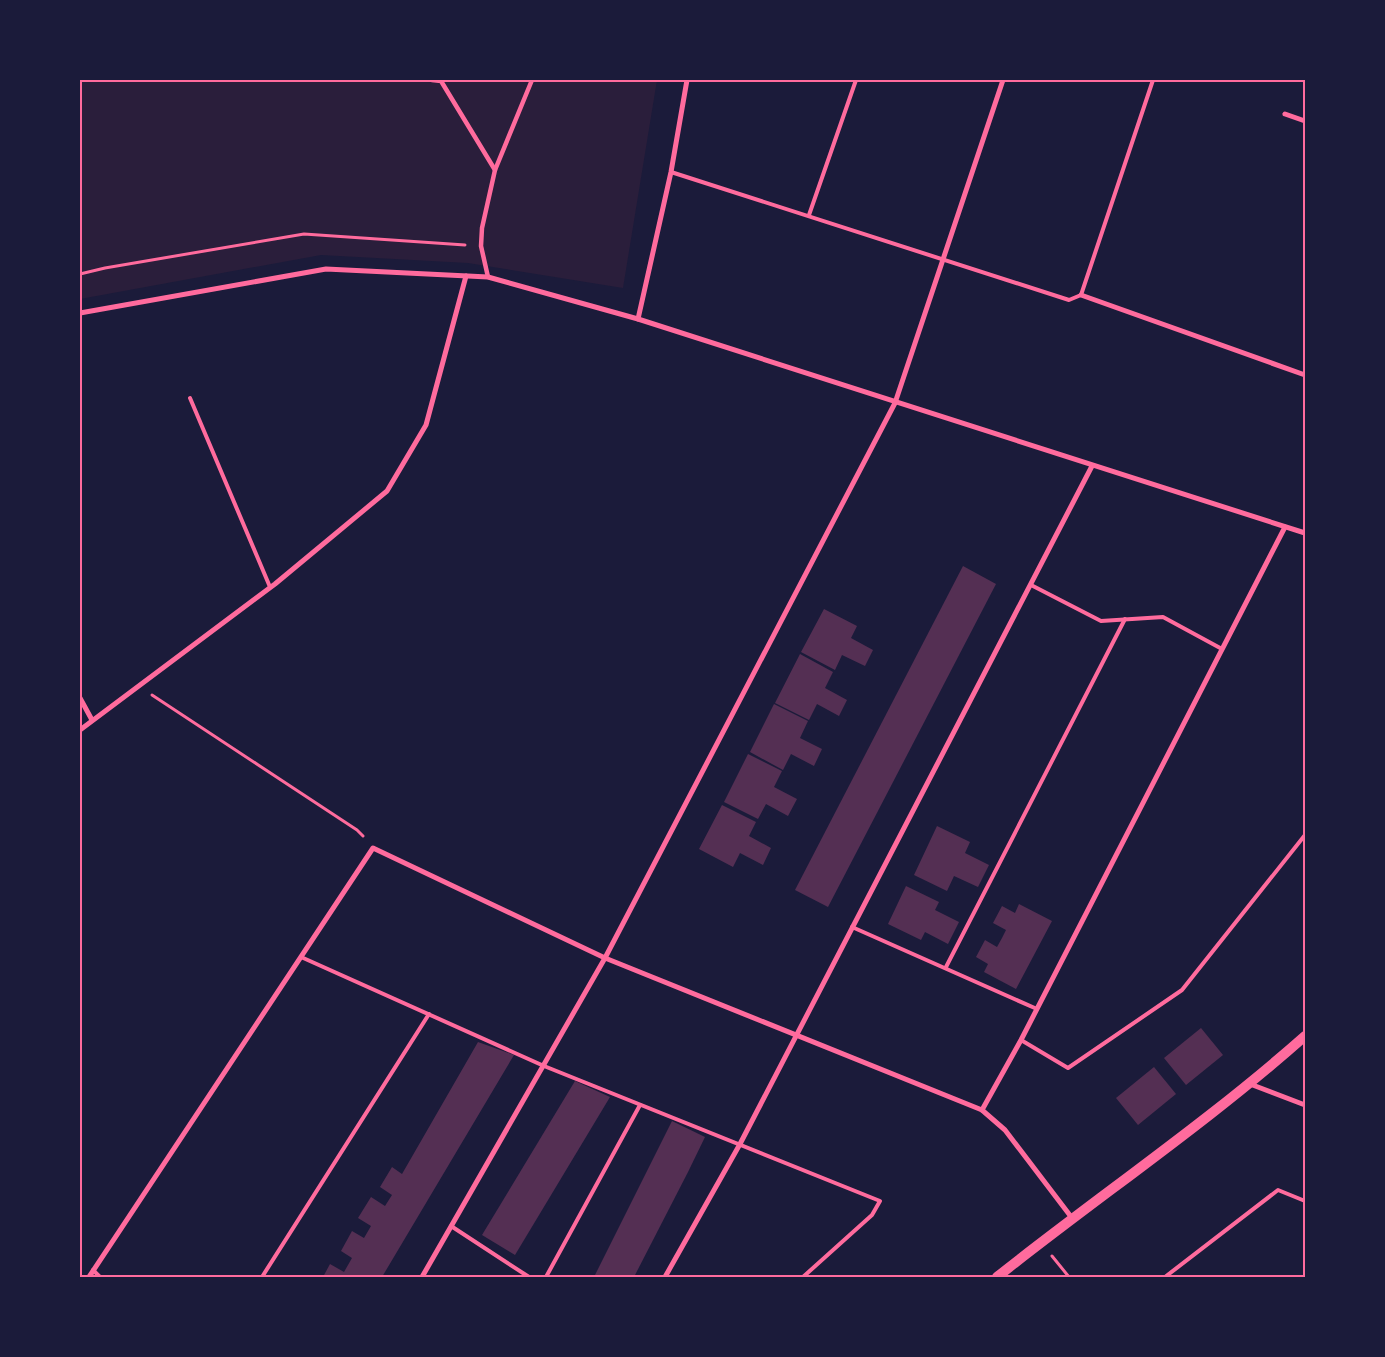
<svg xmlns="http://www.w3.org/2000/svg" width="1385" height="1357" font-family="Montserrat,sans-serif">
  <style>
    .green { fill: #2a1e3b }
    .building { fill: #542f53 }
    .lines { fill: none; stroke-linecap: round; stroke-linejoin: round }
    .path { stroke: #ff6b9d; stroke-width: 3 }
    .service { stroke: #ff6b9d; stroke-width: 4 }
    .pedestrian { stroke: #ff6b9d; stroke-width: 4.5 }
    .minor { stroke: #ff6b9d; stroke-width: 5 }
    .secondary { stroke: #ff6b9d; stroke-width: 10 }
    .neatline { fill: none; stroke: #ff6b9d; stroke-width: 2 }
  </style>
  <rect width="100%" height="100%" fill="#1b1b3a"/>
  <!-- green -->
  <path class="green" d="M80 80H657L623 288 468 263 321 255 80 299Z"/>
  <!-- building -->
  <g class="building">
    <path d="M963 566 996 584 828 907 795 890Z"/>
    <path d="M824 609 857 626 851 638 873 650 865 666 842 655 835 670 801 652Z"/>
    <path d="M800 654 833 672 825 688 847 700 839 716 817 704 809 720 775 703Z"/>
    <path d="M774 704 808 721 800 738 822 749 814 766 791 754 783 770 750 752Z"/>
    <path d="M748 754 782 771 774 787 797 799 788 816 766 804 758 819 724 802Z"/>
    <path d="M722 805 756 822 749 836 771 848 763 865 740 853 733 867 699 849Z"/>
    <path d="M937 826 970 842 965 853 989 865 978 887 954 876 947 891 914 875Z"/>
    <path d="M906 886 939 902 935 910 959 922 948 944 925 932 921 940 888 924Z"/>
    <path d="M1019 904 1052 921 1016 989 984 972 988 964 976 957 985 940 997 947 1002 938 1006 930 993 923 1002 906 1015 913Z"/>
    <path d="M1201 1028 1223 1055 1186 1085 1164 1058Z"/>
    <path d="M478 1042 514 1055 382 1277H323L330 1264 344 1272 352 1258 341 1251 352 1231 364 1238 371 1226 358 1218 371 1197 385 1206 392 1195 380 1187 392 1167 402 1174Z"/>
    <path d="M1154 1067 1176 1094 1138 1125 1116 1098Z"/>
    <path d="M575 1081 610 1097 515 1255 482 1235Z"/>
    <path d="M672 1121 705 1137 688 1172 634 1277H594Z"/>
  </g>
  <g class="lines">
    <!-- path -->
    <g class="path">
      <path d="M80 274 105 268 304 234 465 245"/>
      <path d="M152 695 357 830 363 836"/>
      <path d="M1052 1256 1069 1277"/>
    </g>
    <!-- service -->
    <g class="service">
      <path d="M671 172 1069 300 1081 295 1153 80"/>
      <path d="M809 215 856 80"/>
      <path d="M190 398 270 587"/>
      <path d="M1031 585 1101 621 1163 617 1222 649"/>
      <path d="M852 927 1037 1009"/>
      <path d="M301 957 544 1066 880 1201 872 1215 803 1277"/>
      <path d="M946 967 1125 619"/>
      <path d="M1021 1040 1068 1068 1182 990 1305 835"/>
      <path d="M451 1226 529 1277"/>
      <path d="M93 1270 100 1277"/>
      <path d="M262 1277 429 1014"/>
      <path d="M546 1277 640 1105"/>
      <path d="M1165 1277 1278 1190 1305 1201"/>
    </g>
    <!-- pedestrian -->
    <g class="pedestrian">
      <path d="M432 80 441 81 495 170 482 228 481 246 488 277"/>
      <path d="M495 170 532 80"/>
    </g>
    <!-- minor -->
    <g class="minor">
      <path d="M1285 114 1305 121"/>
      <path d="M1081 295 1305 375"/>
      <path d="M80 313 326 269 488 277 638 319 1305 533"/>
      <path d="M638 319 671 172 687 80"/>
      <path d="M80 698 92 720"/>
      <path d="M80 730 275 584 387 491 426 425 466 276"/>
      <path d="M1250 1084 1305 1105"/>
      <path d="M982 1110 1021 1040 1285 527"/>
      <path d="M89 1277 373 848 605 958 982 1110 1005 1130 1072 1218"/>
      <path d="M422 1277 605 958 895 403 1003 80"/>
      <path d="M665 1277 740 1144 1092 466"/>
    </g>
    <!-- secondary -->
    <path class="secondary" d="M997 1277C1099 1196 1208 1122 1305 1036"/>
  </g>
  <!-- border -->
  <rect width="1385" height="1357" fill="none" stroke="#1b1b3a" stroke-width="162"/>
  <rect x="81" y="81" width="1223" height="1195" class="neatline"/>
</svg>
